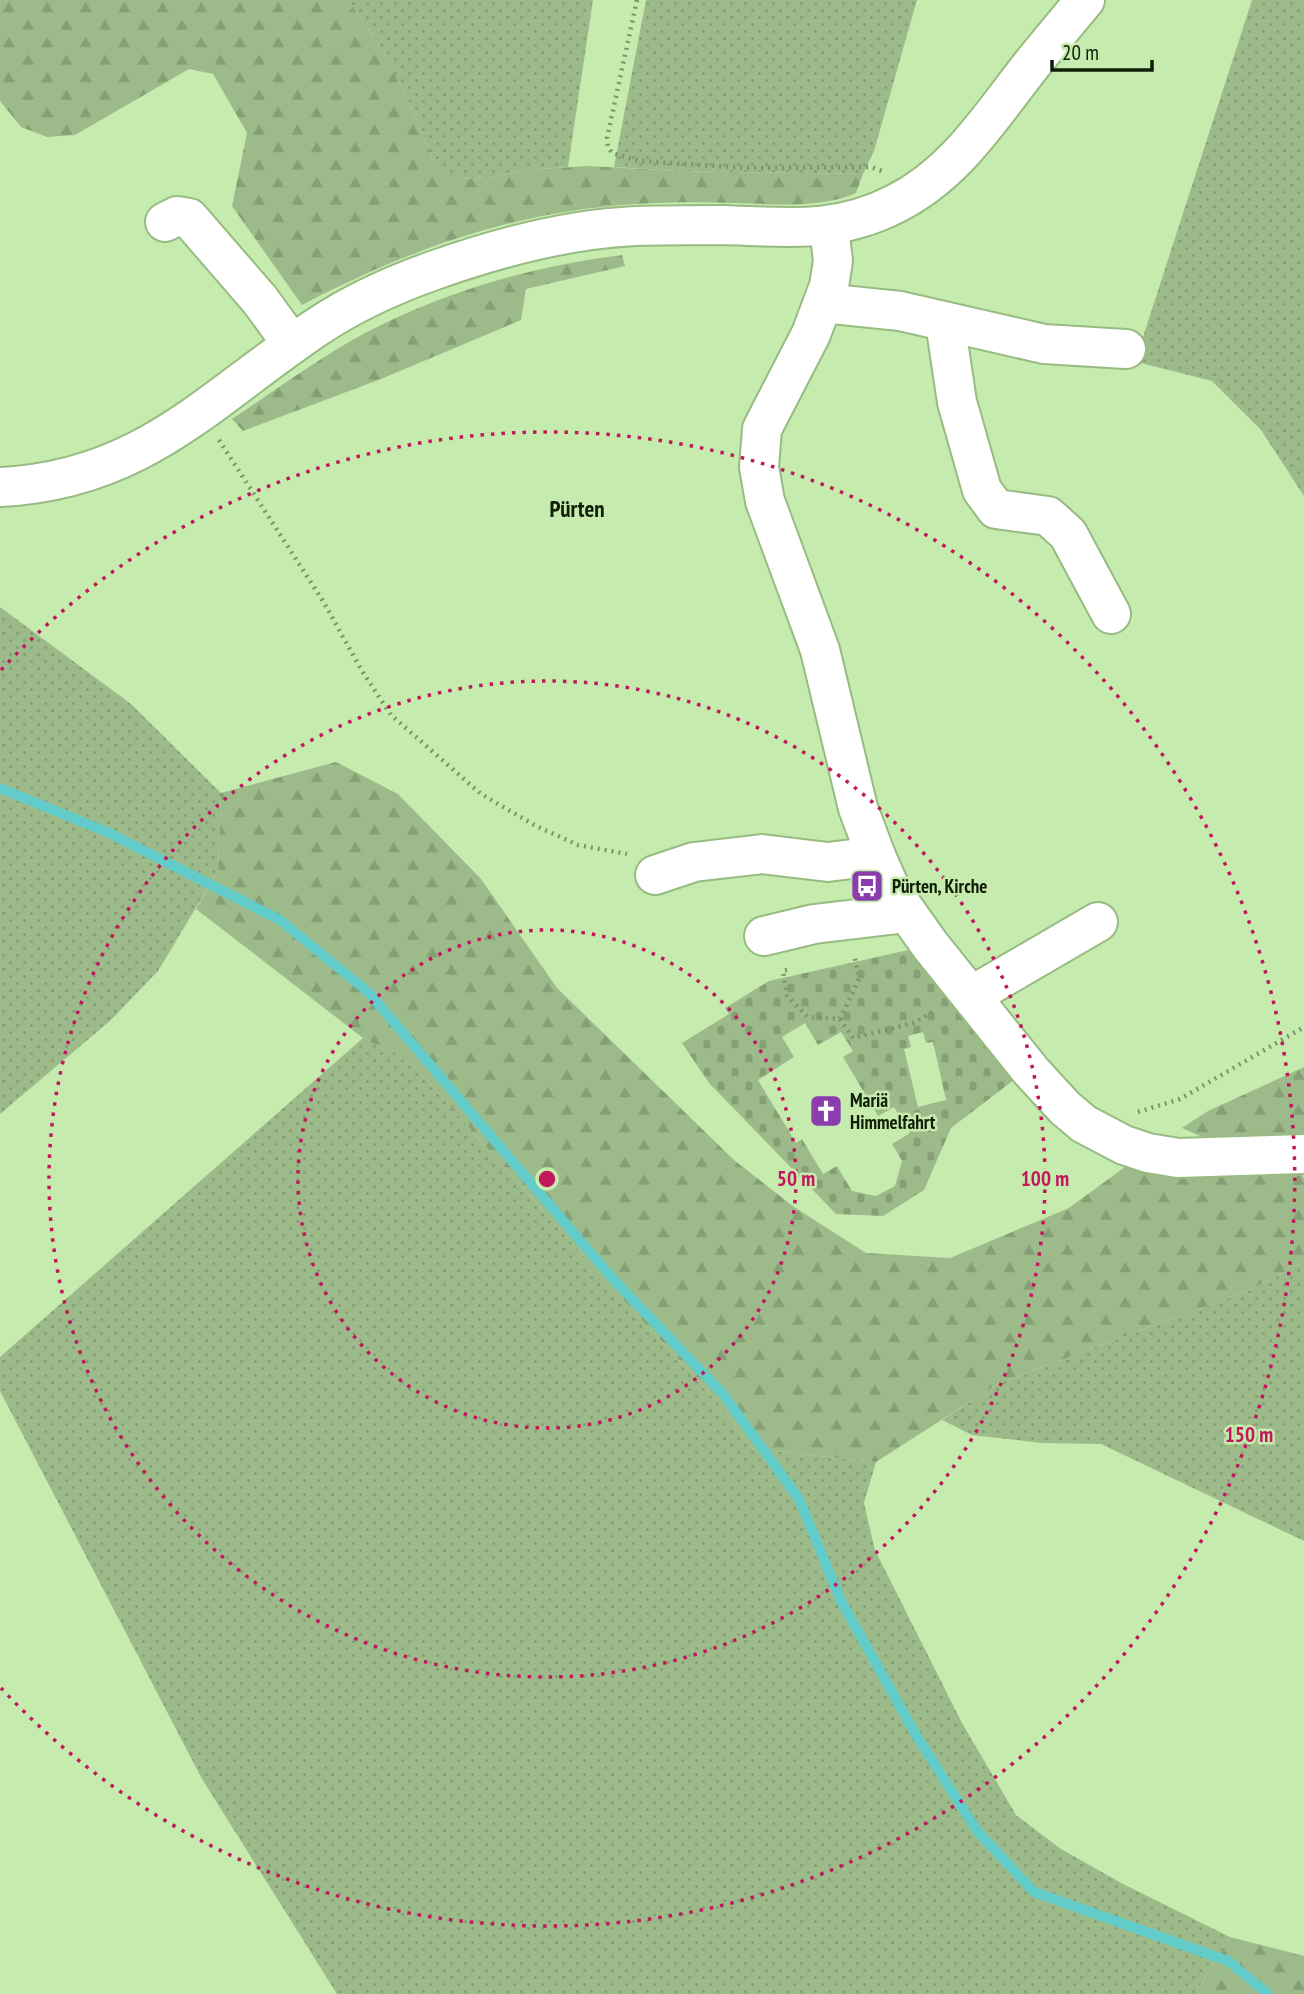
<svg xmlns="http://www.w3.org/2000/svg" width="1304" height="1994" font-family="'PT Sans Narrow',sans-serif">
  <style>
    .grass { fill: url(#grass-dots) }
    .forest { fill: url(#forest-firs) }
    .cemetery { fill: url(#cemetery-stones); fill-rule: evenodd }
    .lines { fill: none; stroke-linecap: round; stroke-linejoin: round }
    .stream { stroke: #61ccca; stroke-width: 10 }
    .minor-casing { stroke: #97bb80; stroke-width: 42 }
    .major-casing { stroke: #97bb80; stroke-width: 42 }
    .path { stroke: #7a9568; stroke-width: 4.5; stroke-dasharray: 2 5; stroke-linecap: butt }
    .minor { stroke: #fff; stroke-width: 38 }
    .major { stroke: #fff; stroke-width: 38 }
    .ring { fill: none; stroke: #c2185b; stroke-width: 3.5; stroke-dasharray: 3.5 7 }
    .labels { text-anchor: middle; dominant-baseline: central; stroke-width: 5; stroke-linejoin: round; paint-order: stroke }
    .poi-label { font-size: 19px; font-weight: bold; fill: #111e07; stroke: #c6ebaf; text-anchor: start }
    .quarter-label { font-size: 23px; font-weight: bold; fill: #111e07; stroke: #c6ebaf }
    .centre { fill: #c2185b; stroke: #c6ebaf; stroke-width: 3.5 }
    .ring-label { font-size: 21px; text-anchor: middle; font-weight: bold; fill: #c2185b; stroke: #c6ebaf; stroke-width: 5; stroke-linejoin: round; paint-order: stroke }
  </style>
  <defs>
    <pattern id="grass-dots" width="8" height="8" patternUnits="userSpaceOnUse" patternTransform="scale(1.75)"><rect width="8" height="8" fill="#9dbb8a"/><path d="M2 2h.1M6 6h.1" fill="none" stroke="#86a076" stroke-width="1.8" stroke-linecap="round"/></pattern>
    <pattern id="forest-firs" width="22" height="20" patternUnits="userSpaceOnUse" patternTransform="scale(1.75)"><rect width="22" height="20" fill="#9dbb8a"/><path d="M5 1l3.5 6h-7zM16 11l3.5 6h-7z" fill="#86a076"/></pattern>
    <pattern id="cemetery-stones" width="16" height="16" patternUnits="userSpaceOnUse" patternTransform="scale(1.75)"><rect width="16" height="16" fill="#9dbb8a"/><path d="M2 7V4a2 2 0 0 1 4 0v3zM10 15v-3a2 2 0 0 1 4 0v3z" fill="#86a076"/></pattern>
  </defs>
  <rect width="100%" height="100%" fill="#c6ebaf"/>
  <!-- grass -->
  <g class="grass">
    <path d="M348 0H593L568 167 524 170 483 179 457 178 442 169 433 161 412 108 380 46Z"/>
    <path d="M646 0H917L874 151 863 174 677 171 614 167Z"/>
    <path d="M1252 0H1304V496L1261 430 1212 381 1141 363 1143 337Z"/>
    <path d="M0 607 131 704 221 793 218 871 158 971 111 1020 0 1114Z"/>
    <path d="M363 1038 414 1066 596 1270 720 1405 753 1449 876 1462 864 1503 875 1550 962 1723 1016 1815 1061 1849 1125 1885 1230 1937 1195 1994H337L202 1779 0 1391V1357Z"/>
    <path d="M1304 1261V1541L1101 1444 1042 1443 972 1435 942 1420 999 1383 1250 1290Z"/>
  </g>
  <!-- forest -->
  <g class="forest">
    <path d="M0 0H348L380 46 412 108 433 161 457 178 483 179 524 170 589 166 677 171 863 174 856 193C819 209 776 204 736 203 702 202 668 202 635 204 513 212 409 249 302 305L232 206 247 133 213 74 189 69 75 135 47 137 21 127 0 101Z"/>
    <path d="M622 255 625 266 526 289 521 320 381 379 243 431 232 419C276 390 320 357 367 332 446 291 533 266 622 255Z"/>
    <path d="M336 762 398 794 481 879 557 988 734 1160 794 1207 866 1253 950 1258 1069 1208 1129 1164 1155 1174 1198 1177 1300 1169 1304 1179V1261L1250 1290 999 1383 876 1462 753 1449 720 1405 596 1270 414 1066 363 1038 196 909 218 871 221 793Z"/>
    <path d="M1304 1067V1137L1209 1140 1182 1128 1208 1111Z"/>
    <path d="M1230 1937 1304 1956V1994H1195Z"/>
  </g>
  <!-- cemetery -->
  <path class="cemetery" d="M922 947 1019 1076 951 1128 924 1190 883 1216 836 1214 709 1083 682 1043 729 1014 725 1008 769 981ZM805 1023 818 1045 841 1032 853 1051 843 1057 878 1116 894 1107 910 1133 892 1144 902 1161 895 1186 876 1196 852 1191 837 1166 823 1174 802 1139 796 1143 758 1080 794 1057 782 1037ZM923 1032 926 1043 933 1042 946 1100 918 1107 904 1049 911 1047 908 1036Z"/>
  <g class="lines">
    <!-- stream -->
    <path class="stream" d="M0 788 109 833 280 920 368 992 612 1278 723 1394 799 1499 841 1601 916 1735 977 1831 1034 1892 1228 1961 1268 1994"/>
    <defs>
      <g id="minor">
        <path d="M165 222 177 216 189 218 260 300 292 344"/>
        <path d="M829 227 833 261 829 286 811 334 762 429 759 467 765 501 820 650 858 808 876 856 891 890 930 945 1031 1071 1065 1108 1084 1124 1124 1145 1148 1153 1178 1158 1304 1154"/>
        <path d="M823 303 900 311 1044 344 1126 349"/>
        <path d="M945 322 957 402 982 490 996 509 1048 516 1068 534 1111 614"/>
        <path d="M655 875 694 862 762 854 828 862 876 856"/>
        <path d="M764 936 814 924 907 913"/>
        <path d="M971 996 1098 922"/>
      </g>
      <path id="major" d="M0 487C142 480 208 400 317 327 353 303 395 284 435 270 500 247 568 229 636 226 665 225 695 225 724 225 787 227 836 234 895 204 955 174 989 119 1029 68 1047 45 1066 23 1085 0"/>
    </defs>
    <!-- minor casing -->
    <use href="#minor" class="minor-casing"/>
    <!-- major casing -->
    <use href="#major" class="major-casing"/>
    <!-- path -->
    <g class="path">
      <path d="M637 0 607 138 608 147 612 153 639 161 751 168 871 167 882 171"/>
      <path d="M219 440 323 601 362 671 391 715 481 794 536 826 578 845 627 854"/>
      <path d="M787 970 783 971 787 996 808 1017 840 1019"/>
      <path d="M840 1019 853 1038 914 1023 936 1010"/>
      <path d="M840 1019 859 979 854 954"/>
      <path d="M1138 1112 1180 1099 1304 1027"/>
    </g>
    <!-- minor -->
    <use href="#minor" class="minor"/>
    <!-- major -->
    <use href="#major" class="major"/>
  </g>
  <!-- distance rings -->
  <g class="ring">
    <circle cx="547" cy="1179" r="249"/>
    <circle cx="547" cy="1179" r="498"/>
    <path d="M1 670A747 747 0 1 1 1 1688"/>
  </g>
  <!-- icons -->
  <defs>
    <symbol id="bus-square" viewBox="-11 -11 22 22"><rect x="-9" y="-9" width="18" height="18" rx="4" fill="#8b3dae" stroke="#c6ebaf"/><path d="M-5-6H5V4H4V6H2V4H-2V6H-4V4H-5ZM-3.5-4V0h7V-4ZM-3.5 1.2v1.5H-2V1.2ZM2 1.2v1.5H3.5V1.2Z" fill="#fff"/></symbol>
    <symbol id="church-square" viewBox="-11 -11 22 22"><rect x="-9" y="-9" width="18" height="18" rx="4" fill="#8b3dae" stroke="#c6ebaf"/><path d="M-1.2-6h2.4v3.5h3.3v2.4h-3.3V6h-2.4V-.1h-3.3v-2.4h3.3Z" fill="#fff"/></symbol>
  </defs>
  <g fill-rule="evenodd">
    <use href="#bus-square" x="848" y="867" width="38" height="38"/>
    <use href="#church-square" x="807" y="1092" width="38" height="38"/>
  </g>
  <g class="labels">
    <!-- poi labels -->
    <g class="poi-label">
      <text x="892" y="886">Pürten, Kirche</text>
      <text x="850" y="1100">Mariä<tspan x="850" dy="22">Himmelfahrt</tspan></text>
    </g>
    <!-- quarter labels -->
    <g class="quarter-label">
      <text x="577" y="508">Pürten</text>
    </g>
  </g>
  <circle cx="547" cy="1179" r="10" class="centre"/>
  <g class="ring-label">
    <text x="796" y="1186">50 m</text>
    <text x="1045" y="1186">100 m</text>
    <text x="1249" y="1442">150 m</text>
  </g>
  <!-- scale -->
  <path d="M1052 60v10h100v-10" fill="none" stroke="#111e07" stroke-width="3.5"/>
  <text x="1062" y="60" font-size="21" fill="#111e07" stroke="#c6ebaf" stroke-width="5" paint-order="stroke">20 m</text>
</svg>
